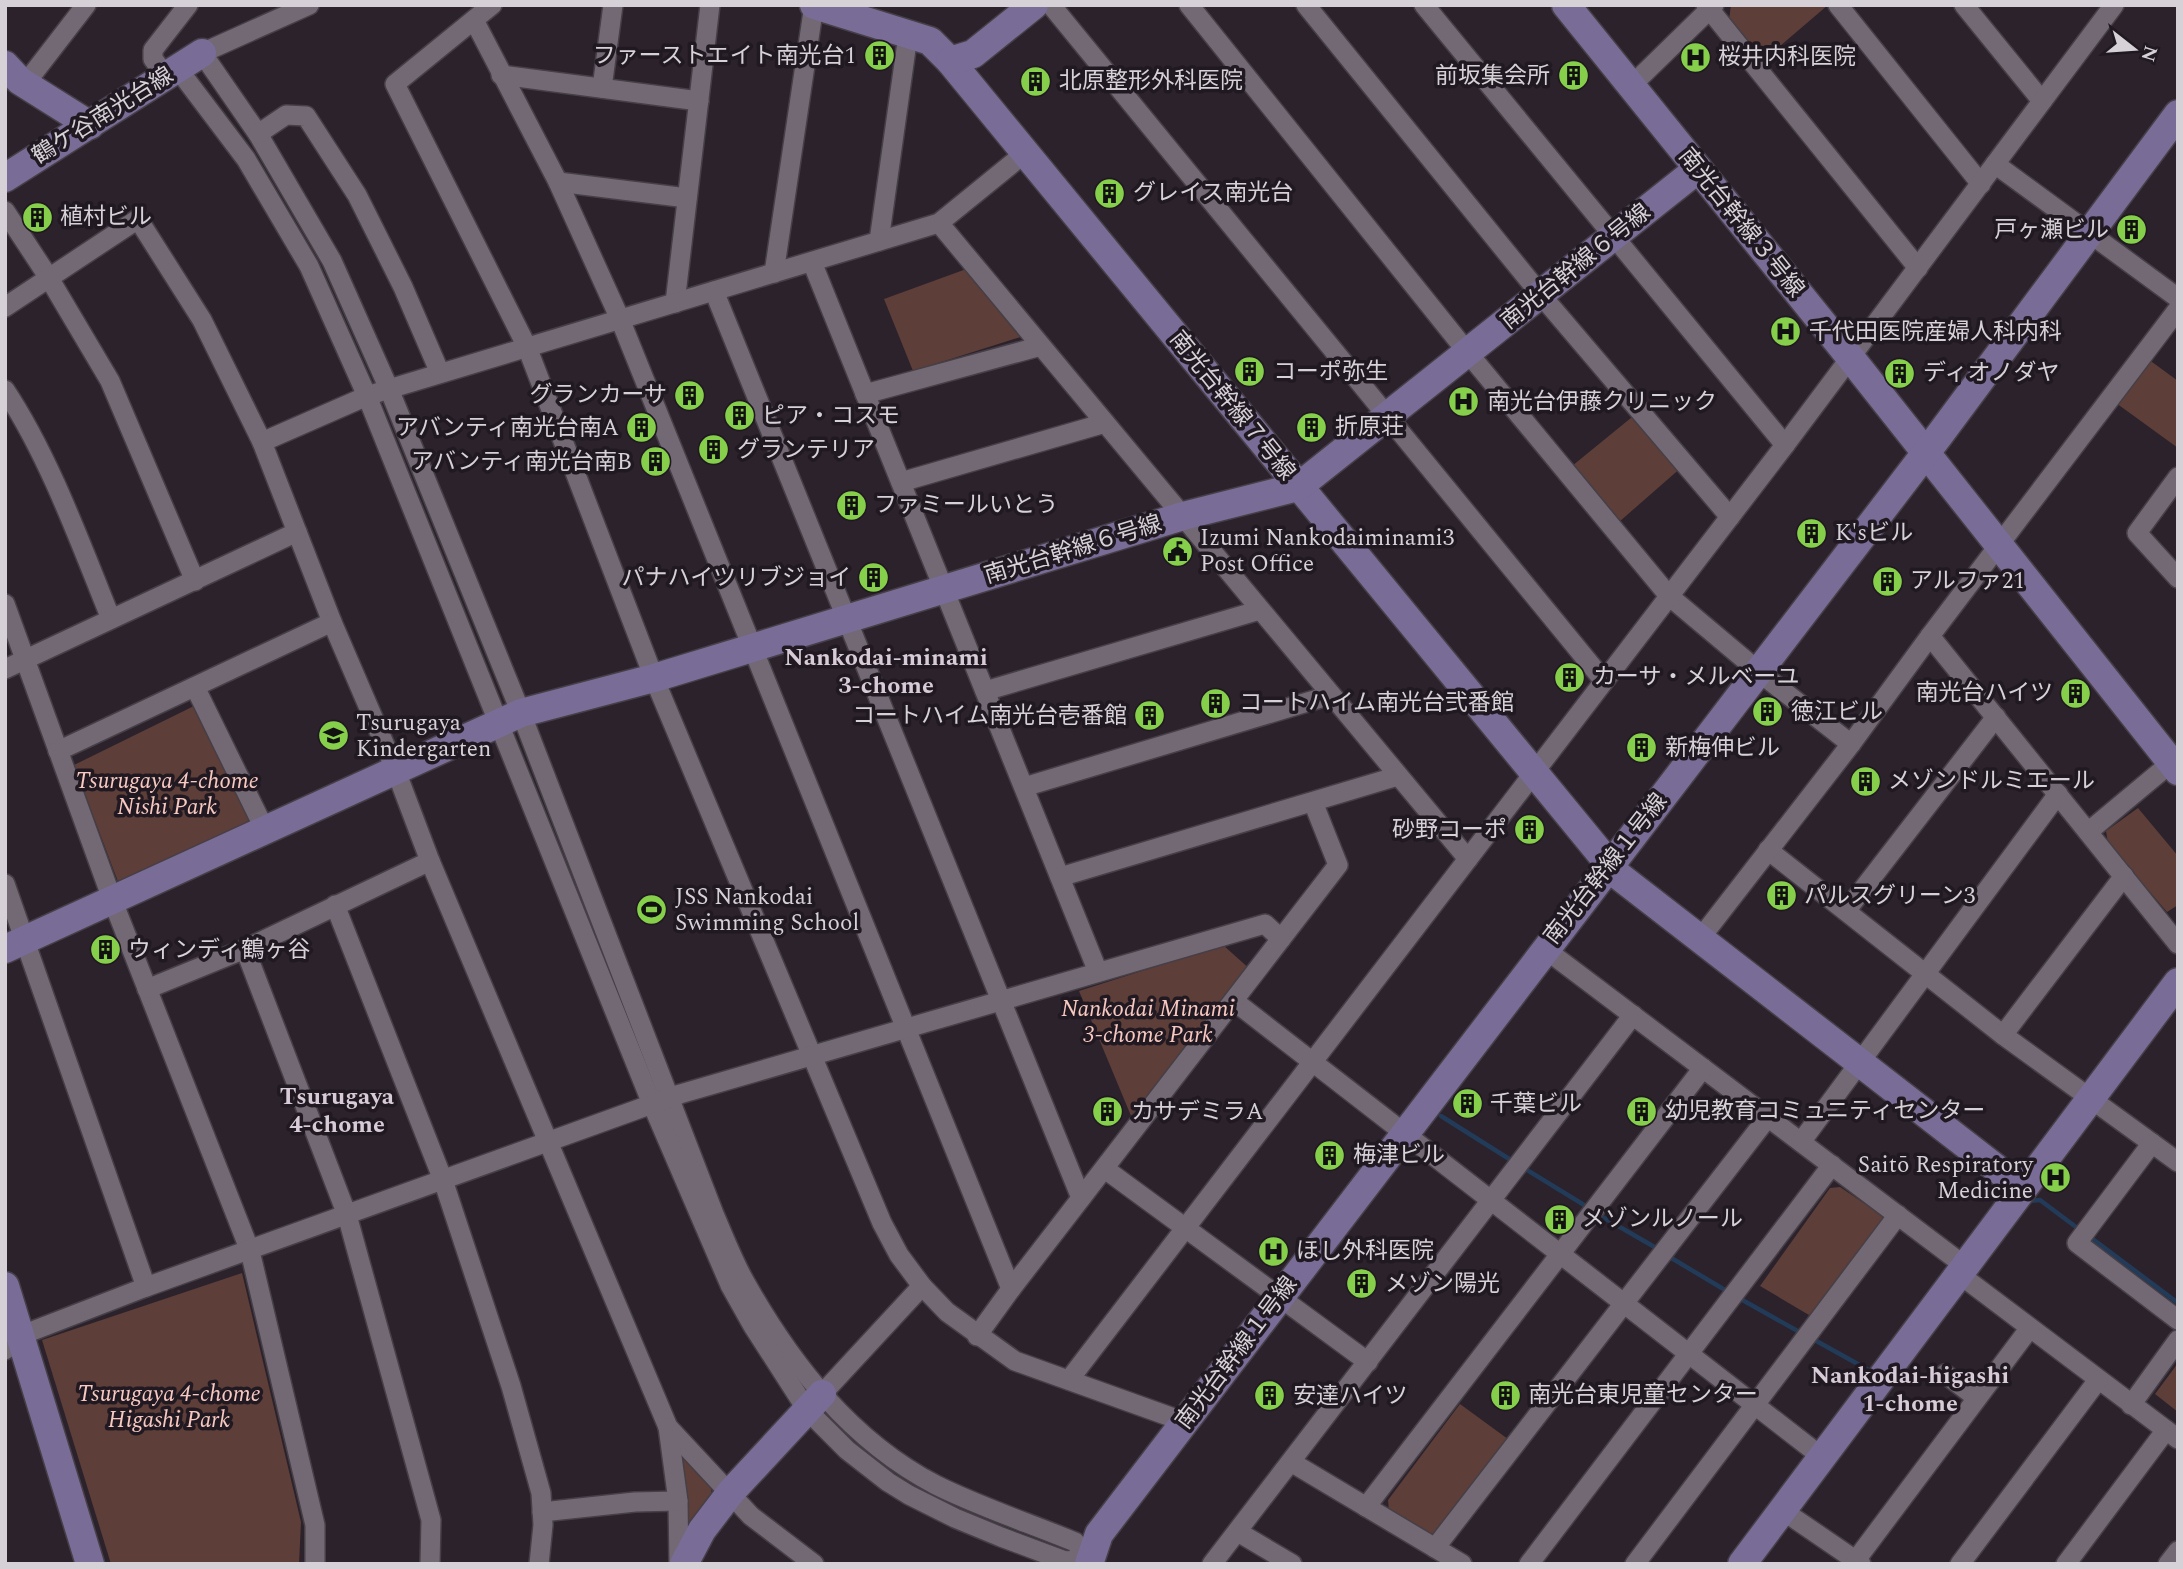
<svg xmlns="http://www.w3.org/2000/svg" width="2183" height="1569" font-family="Spectral,'Noto Sans JP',serif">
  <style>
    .green { fill: #5d3e38 }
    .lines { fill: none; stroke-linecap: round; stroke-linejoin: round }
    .stream { stroke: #223b59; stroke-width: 4.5 }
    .street-casing { stroke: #463f47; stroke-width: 22 }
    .secondary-casing { stroke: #463f47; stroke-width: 31 }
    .street { stroke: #736975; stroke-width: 19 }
    .secondary { stroke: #796c97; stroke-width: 28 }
    .labels { text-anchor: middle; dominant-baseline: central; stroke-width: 7; stroke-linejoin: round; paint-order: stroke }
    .poi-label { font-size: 23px; fill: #d6d1d7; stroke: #211922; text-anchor: start }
    .street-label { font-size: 23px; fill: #d6d1d7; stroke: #211922 }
    .park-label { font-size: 23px; font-style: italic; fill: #f8c9c0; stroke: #211922 }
    .neighbourhood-label { font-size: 24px; font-weight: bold; fill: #d7cbd8; stroke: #211922 }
  </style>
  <rect width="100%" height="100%" fill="#2b222c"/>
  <!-- green -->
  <g class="green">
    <path d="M1731 5H1828L1765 59 1729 20Z"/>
    <path d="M969 268 1027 335 913 371 884 299Z"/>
    <path d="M2148 359 2178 381V448L2116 403Z"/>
    <path d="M1637 413 1683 466 1619 522 1572 466Z"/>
    <path d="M198 704 256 828 120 887 74 765Z"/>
    <path d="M2138 808 2178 856V905L2167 912 2108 843 2106 831Z"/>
    <path d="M1223 945 1252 971 1134 1123 1079 991Z"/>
    <path d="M1840 1187 1886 1218 1814 1318 1760 1286 1830 1188Z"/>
    <path d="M242 1273 301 1522 299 1564H111L42 1340Z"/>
    <path d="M2178 1363V1412L2155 1394Z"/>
    <path d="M1460 1404 1512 1442 1443 1531 1430 1536 1389 1512 1388 1500Z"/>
    <path d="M674 1450 711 1484 712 1500 688 1538Z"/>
  </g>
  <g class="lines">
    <!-- stream -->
    <g class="stream">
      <path d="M1441 1116 1514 1162"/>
      <path d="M1522 1167 1589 1208"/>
      <path d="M2029 1201 2040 1200 2080 1230"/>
      <path d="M1599 1215 1658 1249"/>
      <path d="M2090 1237 2178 1303"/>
      <path d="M1668 1256 1730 1293"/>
      <path d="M1737 1297 1803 1334"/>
      <path d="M1811 1338 1874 1373"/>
    </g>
    <defs>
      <g id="street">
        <path d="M309 5 202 53 258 134 332 261 389 389 521 713 714 1214C724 1237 733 1261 745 1282 791 1364 851 1441 936 1485 980 1507 1029 1523 1075 1542L1090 1559"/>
        <path d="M492 5 395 84 527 347 654 678 882 1223 899 1255 922 1286 947 1312 1015 1361 1185 1422"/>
        <path d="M1051 5 1604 681"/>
        <path d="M1189 5 1468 353 1669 596 1769 680 1851 744"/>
        <path d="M1306 5 1541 295 1730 517"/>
        <path d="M1424 5 1785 445"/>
        <path d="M1706 5 1918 268"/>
        <path d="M1838 5 1981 184"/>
        <path d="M1964 5 2042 101"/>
        <path d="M474 20 558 182 620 319 1011 1289"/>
        <path d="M178 69 246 159 309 266 367 396 652 1104 730 1285 753 1326 807 1410 847 1450 888 1482 909 1495 955 1518 1001 1537 1065 1561 1090 1559"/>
        <path d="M501 75 699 101"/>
        <path d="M166 76 153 59V50L188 5"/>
        <path d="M25 84 86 5"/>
        <path d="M1631 86 1714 5"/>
        <path d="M602 88 613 5"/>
        <path d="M258 134 286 115 306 116 357 195 403 287 440 373"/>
        <path d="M1995 164 2178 298"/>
        <path d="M558 182 687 198"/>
        <path d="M5 211 49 278 110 381 195 581"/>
        <path d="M939 223 1468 859"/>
        <path d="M879 241 908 35"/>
        <path d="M812 262 1098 972"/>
        <path d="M774 273 814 5"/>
        <path d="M714 291 1081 1198"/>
        <path d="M675 303 710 5"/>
        <path d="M5 307 138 219 202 320 262 442 332 622 396 771 430 861 668 1427 751 1516 814 1564"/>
        <path d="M5 390C49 456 81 545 111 619"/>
        <path d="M865 394 1041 346"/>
        <path d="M262 442 367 396 389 389 939 223 1025 153"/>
        <path d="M2178 477 2137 533 2178 578"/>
        <path d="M901 482 1105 423"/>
        <path d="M5 604 112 899 250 1251 315 1525V1564"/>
        <path d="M1930 636 2178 944"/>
        <path d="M5 669 297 532"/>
        <path d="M195 687 265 830"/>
        <path d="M985 691 1260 610"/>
        <path d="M58 751 332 622"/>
        <path d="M1024 787 1331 695"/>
        <path d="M2088 832 2178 757"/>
        <path d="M1768 850 2003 1035 2178 1162"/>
        <path d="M1060 877 1398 776"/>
        <path d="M5 884 146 1287"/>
        <path d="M335 905 443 1180 511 1386 541 1493 543 1525 539 1564"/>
        <path d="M1846 911 1996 717"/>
        <path d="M1699 940 1851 744 1930 636 2178 309"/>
        <path d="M245 949 347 1215 431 1520 430 1564"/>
        <path d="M1545 949 1965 1266"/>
        <path d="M147 989 245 949 430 861"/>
        <path d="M1234 1001 1822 1457"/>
        <path d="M2003 1035 2124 876"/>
        <path d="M1801 1142 2058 794"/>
        <path d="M2152 1143 2077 1243 2178 1320"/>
        <path d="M1105 1169 1368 1362"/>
        <path d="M1959 1274 2178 1439"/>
        <path d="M977 1336 1011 1289 1338 865 1313 802"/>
        <path d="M5 1350 22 1335 146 1287 680 1094 1265 924 1281 939"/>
        <path d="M1945 1374 1977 1398"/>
        <path d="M1069 1380 1785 445 2114 5"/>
        <path d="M822 1394 922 1286"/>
        <path d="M2131 1405 2178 1340"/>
        <path d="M668 1427 678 1501 679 1564"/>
        <path d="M1291 1462 1462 1564"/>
        <path d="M1366 1507 1703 1068"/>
        <path d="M1782 1510 1861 1564"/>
        <path d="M542 1512 635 1502 678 1501"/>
        <path d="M1238 1532 1292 1564"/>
        <path d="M1435 1548 1768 1117"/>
        <path d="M1212 1564 1633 1015"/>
        <path d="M1529 1564 1832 1165"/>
        <path d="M1635 1564 1898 1215"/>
        <path d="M1853 1564 2029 1329"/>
        <path d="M1960 1564 2098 1380"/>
        <path d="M2066 1564 2166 1430"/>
        <path d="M2168 1564 2178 1551"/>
      </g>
      <g id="secondary">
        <path d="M814 5 930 41 950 61 1619 876 2023 1189"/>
        <path d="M1566 5 1850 357 2178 771"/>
        <path d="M950 61 973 54 1034 5"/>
        <path d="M5 65 20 81 90 125"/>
        <path d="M5 178 202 53"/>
        <path d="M5 949 521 713 654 678 1183 516 1298 487 1698 169"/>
        <path d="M5 1286 90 1564"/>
        <path d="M684 1564 702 1530 731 1492 822 1394"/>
        <path d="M1089 1564 1099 1534 1938 437 2178 114"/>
        <path d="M1742 1564 2178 982"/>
      </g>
    </defs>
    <!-- street casing -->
    <use href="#street" class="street-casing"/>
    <!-- secondary casing -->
    <use href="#secondary" class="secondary-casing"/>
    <!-- street -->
    <use href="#street" class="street"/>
    <!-- secondary -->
    <use href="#secondary" class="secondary"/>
  </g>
  <!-- icons -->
  <defs>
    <symbol id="building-disc" viewBox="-11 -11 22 22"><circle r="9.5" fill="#86cf4b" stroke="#211922"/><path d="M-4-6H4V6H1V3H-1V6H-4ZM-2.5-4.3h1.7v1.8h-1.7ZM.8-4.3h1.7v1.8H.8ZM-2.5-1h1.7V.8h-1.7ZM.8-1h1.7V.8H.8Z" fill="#111"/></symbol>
    <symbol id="hospital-disc" viewBox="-11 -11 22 22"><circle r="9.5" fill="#86cf4b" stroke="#211922"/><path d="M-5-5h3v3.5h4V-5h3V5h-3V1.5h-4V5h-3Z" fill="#111"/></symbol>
    <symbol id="civic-disc" viewBox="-11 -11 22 22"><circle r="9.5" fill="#86cf4b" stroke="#211922"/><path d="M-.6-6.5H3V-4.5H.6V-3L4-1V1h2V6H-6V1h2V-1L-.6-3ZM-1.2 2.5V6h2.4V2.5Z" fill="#111"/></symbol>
    <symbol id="school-disc" viewBox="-11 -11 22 22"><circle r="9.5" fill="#86cf4b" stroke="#211922"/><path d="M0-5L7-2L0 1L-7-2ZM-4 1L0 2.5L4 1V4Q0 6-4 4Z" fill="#111"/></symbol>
    <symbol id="stadium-disc" viewBox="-11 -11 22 22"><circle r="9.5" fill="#86cf4b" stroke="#211922"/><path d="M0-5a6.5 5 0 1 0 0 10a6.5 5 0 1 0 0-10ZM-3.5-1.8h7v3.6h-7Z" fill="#111"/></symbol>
  </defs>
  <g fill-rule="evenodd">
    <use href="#building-disc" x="862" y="38" width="35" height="35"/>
    <use href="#hospital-disc" x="1678" y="40" width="35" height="35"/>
    <use href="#building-disc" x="1556" y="58" width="35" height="35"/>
    <use href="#building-disc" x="1018" y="64" width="35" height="35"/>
    <use href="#building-disc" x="1092" y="176" width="35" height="35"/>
    <use href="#building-disc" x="20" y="200" width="35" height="35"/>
    <use href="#building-disc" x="2114" y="212" width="35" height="35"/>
    <use href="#hospital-disc" x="1768" y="314" width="35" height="35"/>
    <use href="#building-disc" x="1232" y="354" width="35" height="35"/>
    <use href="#building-disc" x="1882" y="356" width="35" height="35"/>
    <use href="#building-disc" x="672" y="378" width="35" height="35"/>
    <use href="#hospital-disc" x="1446" y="384" width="35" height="35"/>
    <use href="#building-disc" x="722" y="398" width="35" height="35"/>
    <use href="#building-disc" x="1294" y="410" width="35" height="35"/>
    <use href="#building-disc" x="624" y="410" width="35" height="35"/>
    <use href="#building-disc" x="696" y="432" width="35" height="35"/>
    <use href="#building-disc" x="638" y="444" width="35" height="35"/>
    <use href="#building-disc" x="834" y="488" width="35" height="35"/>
    <use href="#building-disc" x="1794" y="516" width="35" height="35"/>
    <use href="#civic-disc" x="1160" y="534" width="35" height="35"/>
    <use href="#building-disc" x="856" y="560" width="35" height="35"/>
    <use href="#building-disc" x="1870" y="564" width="35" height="35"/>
    <use href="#building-disc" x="1552" y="660" width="35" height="35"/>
    <use href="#building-disc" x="2058" y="676" width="35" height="35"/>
    <use href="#building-disc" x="1198" y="686" width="35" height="35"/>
    <use href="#building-disc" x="1750" y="694" width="35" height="35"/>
    <use href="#building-disc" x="1132" y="698" width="35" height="35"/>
    <use href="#school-disc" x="316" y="718" width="35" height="35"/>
    <use href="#building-disc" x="1624" y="730" width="35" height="35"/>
    <use href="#building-disc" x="1848" y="764" width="35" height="35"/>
    <use href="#building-disc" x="1512" y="812" width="35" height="35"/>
    <use href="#building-disc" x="1764" y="878" width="35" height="35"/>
    <use href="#stadium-disc" x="634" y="892" width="35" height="35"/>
    <use href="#building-disc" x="88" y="932" width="35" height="35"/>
    <use href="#building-disc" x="1450" y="1086" width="35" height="35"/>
    <use href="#building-disc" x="1624" y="1094" width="35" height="35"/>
    <use href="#building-disc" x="1090" y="1094" width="35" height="35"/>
    <use href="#building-disc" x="1312" y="1138" width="35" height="35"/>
    <use href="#hospital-disc" x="2038" y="1160" width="35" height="35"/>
    <use href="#building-disc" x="1542" y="1202" width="35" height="35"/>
    <use href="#hospital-disc" x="1256" y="1234" width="35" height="35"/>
    <use href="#building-disc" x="1344" y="1266" width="35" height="35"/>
    <use href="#building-disc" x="1488" y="1378" width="35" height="35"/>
    <use href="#building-disc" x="1252" y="1378" width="35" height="35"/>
  </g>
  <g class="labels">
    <!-- poi labels -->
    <g class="poi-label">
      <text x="856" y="56" text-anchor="end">ファーストエイト南光台1</text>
      <text x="1718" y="57">桜井内科医院</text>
      <text x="1550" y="76" text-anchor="end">前坂集会所</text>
      <text x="1059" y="81">北原整形外科医院</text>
      <text x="1133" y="193">グレイス南光台</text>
      <text x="60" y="217">植村ビル</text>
      <text x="2109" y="230" text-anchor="end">戸ヶ瀬ビル</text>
      <text x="1809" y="332">千代田医院産婦人科内科</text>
      <text x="1273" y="372">コーポ弥生</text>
      <text x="1923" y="373">ディオノダヤ</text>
      <text x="667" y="395" text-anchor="end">グランカーサ</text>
      <text x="1487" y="402">南光台伊藤クリニック</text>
      <text x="762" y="416">ピア・コスモ</text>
      <text x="1335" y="427">折原荘</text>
      <text x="619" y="428" text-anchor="end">アバンティ南光台南A</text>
      <text x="737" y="450">グランテリア</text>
      <text x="632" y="462" text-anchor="end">アバンティ南光台南B</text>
      <text x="874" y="505">ファミールいとう</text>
      <text x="1835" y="533">K'sビル</text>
      <text x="1200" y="538">Izumi Nankodaiminami3<tspan x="1200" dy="26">Post Office</tspan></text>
      <text x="851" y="578" text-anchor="end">パナハイツリブジョイ</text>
      <text x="1910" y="581">アルファ21</text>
      <text x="1593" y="677">カーサ・メルベーユ</text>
      <text x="2053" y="693" text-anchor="end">南光台ハイツ</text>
      <text x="1239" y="703">コートハイム南光台弐番館</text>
      <text x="1791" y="712">徳江ビル</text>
      <text x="1127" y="716" text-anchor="end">コートハイム南光台壱番館</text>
      <text x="356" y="723">Tsurugaya<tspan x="356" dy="26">Kindergarten</tspan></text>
      <text x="1665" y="748">新梅伸ビル</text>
      <text x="1888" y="781">メゾンドルミエール</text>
      <text x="1507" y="830" text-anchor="end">砂野コーポ</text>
      <text x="1804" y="896">パルスグリーン3</text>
      <text x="675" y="897">JSS Nankodai<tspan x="675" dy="26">Swimming School</tspan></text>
      <text x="128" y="950">ウィンディ鶴ヶ谷</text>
      <text x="1490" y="1104">千葉ビル</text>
      <text x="1665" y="1111">幼児教育コミュニティセンター</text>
      <text x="1131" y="1112">カサデミラA</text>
      <text x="1353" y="1155">梅津ビル</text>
      <text x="2033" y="1165" text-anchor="end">Saitō Respiratory<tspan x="2033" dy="26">Medicine</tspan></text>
      <text x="1582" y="1219">メゾンルノール</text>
      <text x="1296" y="1251">ほし外科医院</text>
      <text x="1385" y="1284">メゾン陽光</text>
      <text x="1528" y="1395">南光台東児童センター</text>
      <text x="1293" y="1396">安達ハイツ</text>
    </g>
    <!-- street labels -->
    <g class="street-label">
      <text transform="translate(103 116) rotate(-32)">鶴ケ谷南光台線</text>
      <text transform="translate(1741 223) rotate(51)">南光台幹線３号線</text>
      <text transform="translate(1576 267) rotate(-39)">南光台幹線６号線</text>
      <text transform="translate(1232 406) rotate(51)">南光台幹線７号線</text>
      <text transform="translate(1073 550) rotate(-17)">南光台幹線６号線</text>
      <text transform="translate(1606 869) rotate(-52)">南光台幹線１号線</text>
      <text transform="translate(1237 1353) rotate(-53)">南光台幹線１号線</text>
    </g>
    <!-- park labels -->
    <g class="park-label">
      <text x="167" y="781">Tsurugaya 4-chome<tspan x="167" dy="26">Nishi Park</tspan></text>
      <text x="1148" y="1009">Nankodai Minami<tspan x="1148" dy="26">3-chome Park</tspan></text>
      <text x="169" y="1394">Tsurugaya 4-chome<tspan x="169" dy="26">Higashi Park</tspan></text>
    </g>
    <!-- neighbourhood labels -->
    <g class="neighbourhood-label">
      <text x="886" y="658">Nankodai-minami<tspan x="886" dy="28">3-chome</tspan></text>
      <text x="337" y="1097">Tsurugaya<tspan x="337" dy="28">4-chome</tspan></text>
      <text x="1910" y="1376">Nankodai-higashi<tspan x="1910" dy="28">1-chome</tspan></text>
    </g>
  </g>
  <!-- border -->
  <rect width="2183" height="1569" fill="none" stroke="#d6d1d7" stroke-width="14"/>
  <!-- north arrow -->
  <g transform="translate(2134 49) rotate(107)" stroke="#211922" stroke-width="5" paint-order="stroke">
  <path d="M0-5L12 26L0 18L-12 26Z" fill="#d6d1d7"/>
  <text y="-10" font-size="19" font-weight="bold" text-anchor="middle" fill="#d6d1d7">N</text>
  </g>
</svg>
